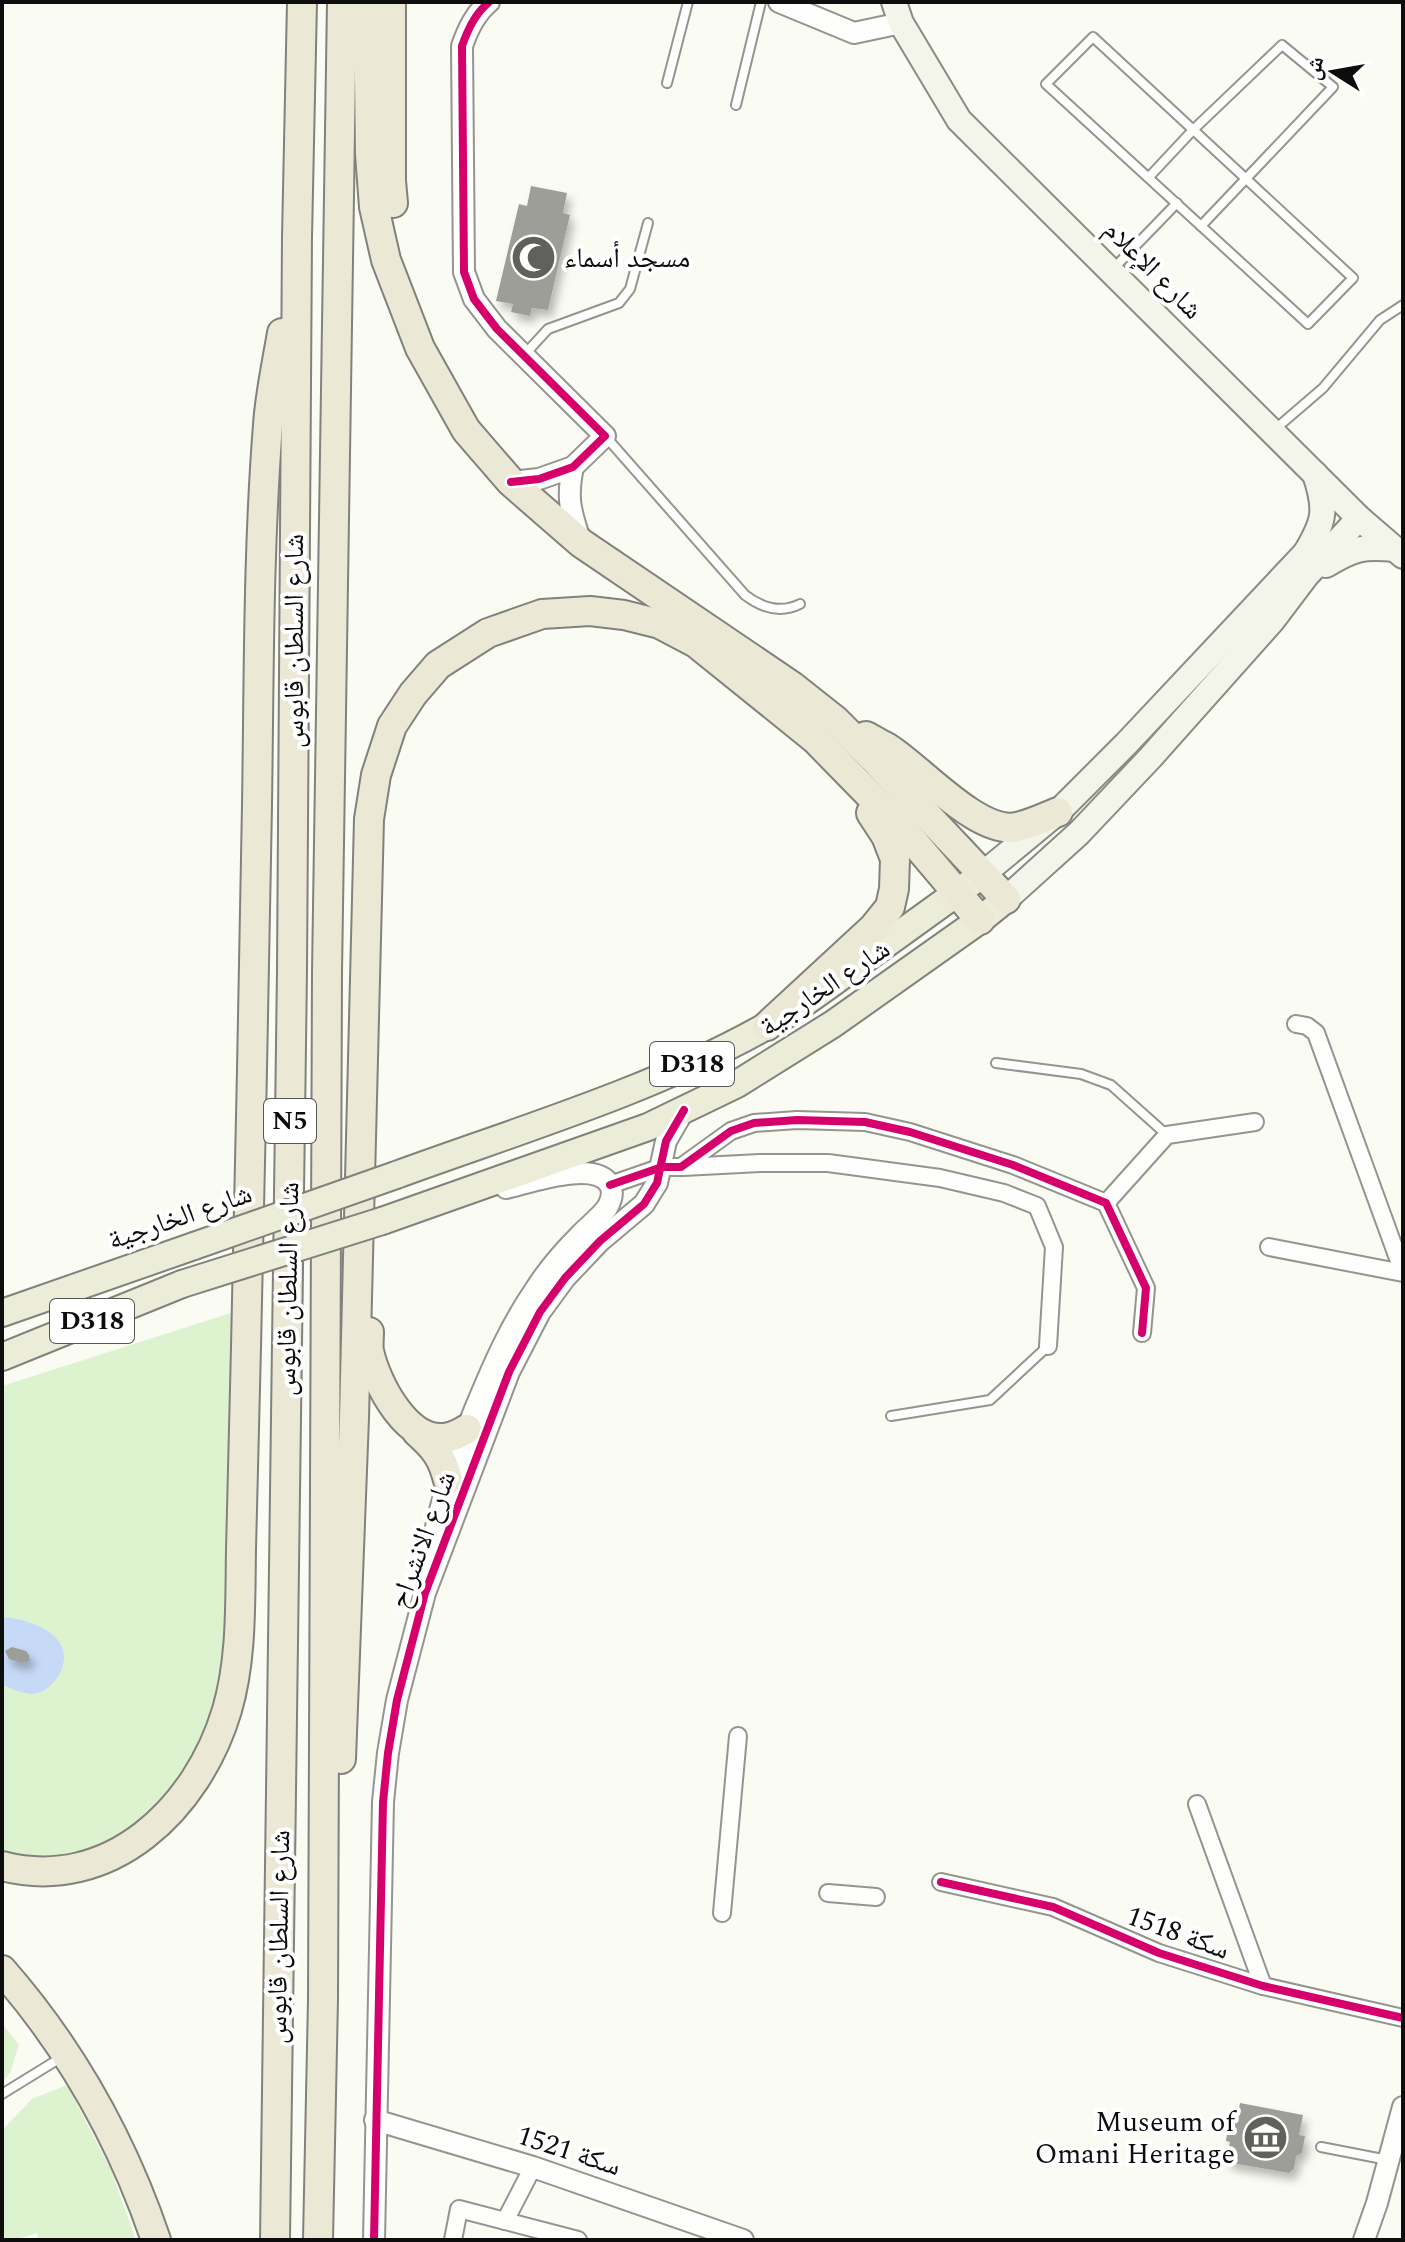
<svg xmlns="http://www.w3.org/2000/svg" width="1405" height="2242" font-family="Spectral,'Noto Naskh Arabic',serif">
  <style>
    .green { fill: #ddf3d0 }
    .water { fill: #c6daf7 }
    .building { fill: #9e9e98; filter: url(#shadow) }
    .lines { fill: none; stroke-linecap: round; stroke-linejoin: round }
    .service-casing { stroke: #949490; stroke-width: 12 }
    .minor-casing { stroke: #949490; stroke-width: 20 }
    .tertiary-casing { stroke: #949490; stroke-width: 24 }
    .secondary-casing { stroke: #8a8b87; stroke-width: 28 }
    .primary-casing { stroke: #81817d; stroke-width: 30 }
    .trunk-casing { stroke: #81817d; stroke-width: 32 }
    .service { stroke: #fefefd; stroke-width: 8 }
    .minor { stroke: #fefefd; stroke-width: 16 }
    .tertiary { stroke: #fefefd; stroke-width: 20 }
    .secondary { stroke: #f4f5ea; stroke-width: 24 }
    .primary { stroke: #ecedd8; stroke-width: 26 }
    .trunk { stroke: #ece8d6; stroke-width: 28 }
    .primary-bridge-casing { stroke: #81817d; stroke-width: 30; stroke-linecap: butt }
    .primary-bridge { stroke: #ecedd8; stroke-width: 26 }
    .cycleway-casing { stroke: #fff; stroke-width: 13 }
    .cycleway { stroke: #d6006c; stroke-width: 8 }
    .labels { text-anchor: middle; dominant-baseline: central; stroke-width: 8; stroke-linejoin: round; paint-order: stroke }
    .shield { fill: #fff; stroke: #565656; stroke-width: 2 }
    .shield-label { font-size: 26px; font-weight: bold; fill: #0d0d0d }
    .poi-label { font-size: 28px; fill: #0d0d0d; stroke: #fff; text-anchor: start }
    .street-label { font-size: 28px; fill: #0d0d0d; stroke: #fff }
  </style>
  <defs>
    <filter id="shadow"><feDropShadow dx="4.5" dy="7" stdDeviation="4" flood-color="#0004"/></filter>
  </defs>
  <rect width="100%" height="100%" fill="#fafbf2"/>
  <!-- green -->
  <g class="green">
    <path d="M234 1312 227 1619 222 1672 215 1703 203 1741 177 1782 133 1829 71 1858 24 1857 2 1851V1386Z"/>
    <path d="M2 2023 19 2045 10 2073 2 2083Z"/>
    <path d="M67 2085 111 2170 136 2240H39L37 2233 14 2240H2V2130L32 2099Z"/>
  </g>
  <!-- water -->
  <path class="water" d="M2 1617C21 1618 54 1627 62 1647 70 1665 53 1693 32 1694 23 1694 11 1688 2 1685Z"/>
  <!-- building -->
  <g class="building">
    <path d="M531 186 567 193 563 213 570 215 548 310 532 308 530 316 511 312 513 304 496 301 519 204 527 206Z"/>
    <path d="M12 1647 26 1651 29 1655 30 1661 22 1663 9 1659 5 1651Z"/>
    <path d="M1240 2103 1303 2115 1299 2135 1305 2136 1302 2153 1296 2156 1294 2169 1289 2173 1226 2162 1230 2142 1226 2141 1229 2121 1237 2118Z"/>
  </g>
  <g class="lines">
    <defs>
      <g id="service">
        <path d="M1093 37 1353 278 1308 324 1046 84Z"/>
        <path d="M667 83 688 2"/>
        <path d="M736 105 761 2"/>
        <path d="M1149 177 1193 130 1282 45 1333 87 1201 226"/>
        <path d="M1112 270 1177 203"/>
        <path d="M525 354 548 329 619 303 630 289 648 223"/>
        <path d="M1273 431 1323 388 1380 320 1403 305"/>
        <path d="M606 437 745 595C762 608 780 614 800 604"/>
        <path d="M996 1063 1081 1074 1111 1085 1167 1135"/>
        <path d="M891 1416 990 1400 1048 1346"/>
        <path d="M2 2094 62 2057"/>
        <path d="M1321 2147 1388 2160"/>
      </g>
      <g id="minor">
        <path d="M1296 1024 1307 1026 1316 1033 1403 1272"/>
        <path d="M683 1167 760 1163H828L940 1178 1004 1193 1037 1206 1054 1247 1048 1346"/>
        <path d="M610 1185 662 1167H681L731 1131 754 1123 797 1120 865 1122 910 1132 1013 1165 1106 1203 1146 1288 1142 1333"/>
        <path d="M1106 1203 1167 1135 1255 1122"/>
        <path d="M1269 1247 1403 1273"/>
        <path d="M1197 1804 1263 1986"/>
        <path d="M941 1882 1053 1907 1159 1953 1263 1986 1403 2018"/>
        <path d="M828 1893 876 1897"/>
        <path d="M722 1913 738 1736"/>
        <path d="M505 2221 533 2167"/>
        <path d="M453 2240 459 2209 578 2240"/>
      </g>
      <g id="tertiary">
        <path d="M489 2C475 14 468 29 462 46L464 272 474 299 497 329 605 436 573 467 539 479 511 482"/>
        <path d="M779 2 854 33 901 23"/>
        <path d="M573 467C566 500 571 512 581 543"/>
        <path d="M431 1553C439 1503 456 1456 475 1409 492 1368 510 1326 535 1290 548 1269 564 1251 581 1234 589 1226 600 1217 607 1208 611 1201 614 1193 610 1185 595 1159 529 1183 506 1188"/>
        <path d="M375 2120 533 2167 743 2240"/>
        <path d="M374 2240 383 1802 388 1753 397 1700 425 1593 509 1372 540 1312 565 1278 600 1241 644 1204 657 1183 666 1141 684 1110"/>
        <path d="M1364 2240 1377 2203 1403 2107"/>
      </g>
      <g id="secondary">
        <path d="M894 2 901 23 959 120 1359 518 1403 556"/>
        <path d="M1305 554C1325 521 1327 510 1315 474"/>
        <path d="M1326 565C1354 548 1363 546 1395 549"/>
        <path d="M983 874 1058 812 1126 744 1314 544"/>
        <path d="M1006 899 1079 833 1150 758 1272 621 1306 576 1359 518"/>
      </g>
      <g id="primary">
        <path d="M396 1175C519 1130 648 1092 763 1028 795 1011 825 988 854 967 897 936 940 905 983 874"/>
        <path d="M382 1221 648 1127 737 1084 833 1024 980 920 1006 899"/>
        <path d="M2 1313 194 1246"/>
        <path d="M2 1357 182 1284"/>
      </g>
      <g id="trunk">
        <path d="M368 2 370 154 374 207 386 260 420 348 466 430 511 482 581 543 792 686 835 720 873 758 1006 899"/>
        <path d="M391 2V181L393 203"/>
        <path d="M866 736C873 740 881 744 888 748 920 768 978 835 1017 827 1031 824 1045 817 1058 812"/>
        <path d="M767 1026 873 928 890 907 894 889 895 859 886 836 871 813"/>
        <path d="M369 1332C369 1338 368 1345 369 1351 376 1384 409 1447 449 1437 455 1436 462 1432 467 1429"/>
        <path d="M417 1432C435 1448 442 1457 448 1480"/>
        <path d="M341 1759 354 1418 369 819 376 775 392 726 413 694 438 665 488 633 542 614 590 611 624 615 660 624 696 643 815 739 902 828 980 920"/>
        <path d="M2 1866C110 1894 198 1808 227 1710 242 1659 240 1603 241 1550 243 1482 244 1415 246 1347 250 1166 254 986 257 805 259 679 258 551 268 425 270 394 277 363 282 333"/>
        <path d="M2 1970C72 2050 122 2140 156 2240"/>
        <path d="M275 2240 292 970 297 237 302 2"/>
        <path d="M318 2240 323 1999 327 972 342 2"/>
      </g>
    </defs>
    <!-- service casing -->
    <use href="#service" class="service-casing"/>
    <!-- minor casing -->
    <use href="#minor" class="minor-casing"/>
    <!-- tertiary casing -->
    <use href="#tertiary" class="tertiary-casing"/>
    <!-- secondary casing -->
    <use href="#secondary" class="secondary-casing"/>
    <!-- primary casing -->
    <use href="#primary" class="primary-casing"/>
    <!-- trunk casing -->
    <use href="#trunk" class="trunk-casing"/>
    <!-- service -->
    <use href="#service" class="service"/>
    <!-- minor -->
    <use href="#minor" class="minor"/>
    <!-- tertiary -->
    <use href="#tertiary" class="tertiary"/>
    <!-- secondary -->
    <use href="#secondary" class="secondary"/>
    <!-- primary -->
    <use href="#primary" class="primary"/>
    <!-- trunk -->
    <use href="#trunk" class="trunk"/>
    <defs>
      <g id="primary-bridge">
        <path d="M194 1246 396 1175"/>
        <path d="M182 1284 382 1221"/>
      </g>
    </defs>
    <!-- primary-bridge casing -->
    <use href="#primary-bridge" class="primary-bridge-casing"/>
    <!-- primary-bridge -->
    <use href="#primary-bridge" class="primary-bridge"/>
    <defs>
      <g id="cycleway">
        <path d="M489 2C475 14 468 29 462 46L464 272 474 299 497 329 605 436 573 467 539 479 511 482"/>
        <path d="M610 1185 662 1167H681L731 1131 754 1123 797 1120 865 1122 910 1132 1013 1165 1106 1203 1146 1288 1142 1333"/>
        <path d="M941 1882 1053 1907 1159 1953 1263 1986 1403 2018"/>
        <path d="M374 2240 383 1802 388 1753 397 1700 425 1593 509 1372 540 1312 565 1278 600 1241 644 1204 657 1183 666 1141 684 1110"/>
      </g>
    </defs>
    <!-- cycleway casing -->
    <use href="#cycleway" class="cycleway-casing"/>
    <!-- cycleway -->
    <use href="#cycleway" class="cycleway"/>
  </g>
  <!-- icons -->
  <defs>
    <symbol id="mosque-disc" viewBox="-11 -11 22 22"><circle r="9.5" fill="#60605d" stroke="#fff"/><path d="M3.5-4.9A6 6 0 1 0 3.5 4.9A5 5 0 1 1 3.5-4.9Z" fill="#fff"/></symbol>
    <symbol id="museum-disc" viewBox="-11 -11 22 22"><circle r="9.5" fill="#60605d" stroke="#fff"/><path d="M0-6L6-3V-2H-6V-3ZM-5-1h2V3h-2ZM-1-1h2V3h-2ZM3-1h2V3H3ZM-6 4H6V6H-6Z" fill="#fff"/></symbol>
  </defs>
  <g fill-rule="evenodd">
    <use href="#mosque-disc" x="508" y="232" width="51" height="51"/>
    <use href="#museum-disc" x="1240" y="2112" width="51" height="51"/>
  </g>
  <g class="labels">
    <!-- shield labels -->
    <g class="shield">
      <rect x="650" y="1042" width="84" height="44" rx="6"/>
      <rect x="264" y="1099" width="52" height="44" rx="6"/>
      <rect x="50" y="1299" width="84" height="44" rx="6"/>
    </g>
    <g class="shield-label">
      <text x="692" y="1064">D318</text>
      <text x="290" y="1121">N5</text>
      <text x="92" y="1321">D318</text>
    </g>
    <!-- poi labels -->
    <g class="poi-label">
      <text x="564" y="258">مسجد أسماء</text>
      <text x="1235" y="2122" text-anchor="end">Museum of<tspan x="1235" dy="32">Omani Heritage</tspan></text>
    </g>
    <!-- street labels -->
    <g class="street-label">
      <text transform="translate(1153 270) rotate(45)">شارع الإعلام</text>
      <text transform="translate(294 641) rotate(-90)">شارع السلطان قابوس</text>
      <text transform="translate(825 988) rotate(-34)">شارع الخارجية</text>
      <text transform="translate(180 1217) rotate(-19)">شارع الخارجية</text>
      <text transform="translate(288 1289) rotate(-89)">شارع السلطان قابوس</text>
      <text transform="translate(423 1540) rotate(-70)">شارع الانشراح</text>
      <text transform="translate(1178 1933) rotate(20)">سكة 1518</text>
      <text transform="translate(279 1937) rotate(-89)">شارع السلطان قابوس</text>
      <text transform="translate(569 2151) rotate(18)">سكة 1521</text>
    </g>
  </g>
  <!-- border -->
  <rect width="1405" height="2242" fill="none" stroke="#0d0d0d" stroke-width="8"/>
  <!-- north arrow -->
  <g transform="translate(1333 72) rotate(281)" stroke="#ffffff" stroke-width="6" paint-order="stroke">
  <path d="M0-6L14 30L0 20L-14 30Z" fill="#0d0d0d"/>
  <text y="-12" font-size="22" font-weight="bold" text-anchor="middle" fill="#0d0d0d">ش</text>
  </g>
</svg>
